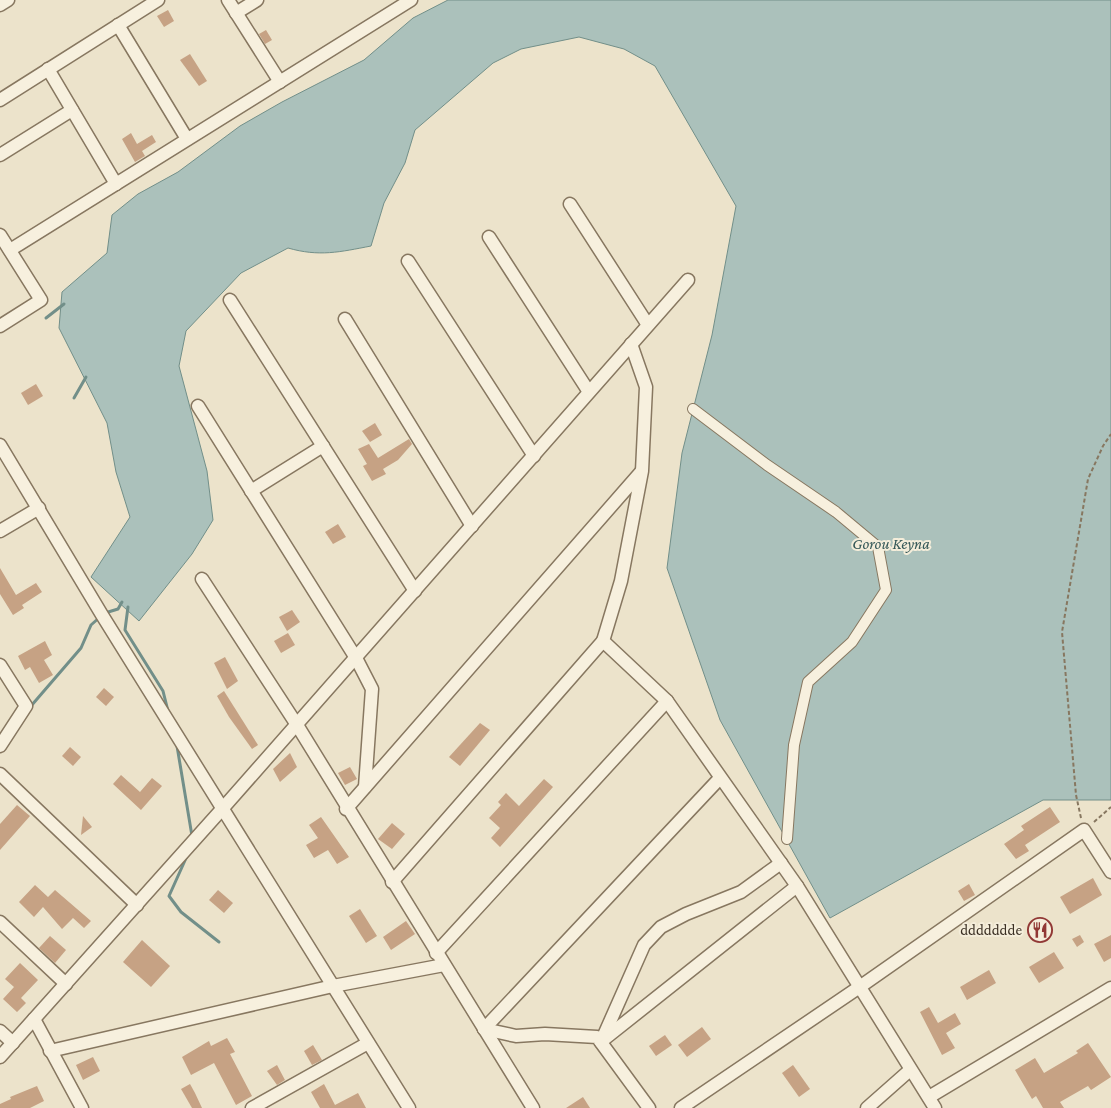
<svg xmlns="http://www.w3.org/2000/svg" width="1111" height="1108" font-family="'Crimson Pro',serif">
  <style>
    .water { fill: #abc1bb; stroke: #728f89 }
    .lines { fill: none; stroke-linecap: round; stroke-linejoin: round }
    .stream { stroke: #728f89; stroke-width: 3 }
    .building { fill: #c6a284 }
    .pedestrian-casing { stroke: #877760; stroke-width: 12 }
    .minor-casing { stroke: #877760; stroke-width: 15 }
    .path { stroke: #877760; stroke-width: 2; stroke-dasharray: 4 2.5; stroke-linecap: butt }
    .pedestrian { stroke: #f7f0de; stroke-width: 10 }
    .minor { stroke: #f7f0de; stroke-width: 12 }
    .labels { text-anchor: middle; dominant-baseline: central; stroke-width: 4; stroke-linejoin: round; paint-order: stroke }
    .poi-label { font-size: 15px; fill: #392e22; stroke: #f4edda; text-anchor: end }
    .water-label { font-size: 16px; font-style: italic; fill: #335757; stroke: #f4edda }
  </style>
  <rect width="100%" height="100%" fill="#ece3cb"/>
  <!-- water -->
  <path class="water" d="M448 0H1111V800H1043L830 918 720 720 667 568 682 453 712 335 736 206 655 66 624 49 579 37 521 49 493 63 415 130 405 163 384 203 371 246C340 252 319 257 288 248L241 273 186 331 179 366 207 471 213 520 192 554 139 621 91 577 130 517 116 472 107 423 59 328 62 292 107 253 112 215 138 194 178 172 240 126 282 102 364 60 413 18Z"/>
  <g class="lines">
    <!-- stream -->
    <g class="stream">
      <path d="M46 318 64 304"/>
      <path d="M74 398 86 377"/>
      <path d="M128 607 125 630 163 691 168 711"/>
      <path d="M105 613 118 609 122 602"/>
      <path d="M31 706 81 648 91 625 100 617"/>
      <path d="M177 746 192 836"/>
      <path d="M187 856 169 896 181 912 219 942"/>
    </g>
  </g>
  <!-- building -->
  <g class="building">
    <path d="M168 10 174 21 164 27 157 16Z"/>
    <path d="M266 30 272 40 265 44 259 34Z"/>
    <path d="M190 54 207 81 199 86 180 60Z"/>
    <path d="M131 133 137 144 152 135 156 142 142 151 145 156 135 162 122 139Z"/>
    <path d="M36 384 43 396 28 405 21 393Z"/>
    <path d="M375 423 382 435 370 442 362 431Z"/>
    <path d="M409 439 412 444 398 460 383 469 386 474 372 481 363 466 367 464 358 449 369 444 378 458Z"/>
    <path d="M338 524 346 537 333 544 325 532Z"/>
    <path d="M0 568 16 595 36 583 42 592 22 605 24 608 13 615 0 594Z"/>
    <path d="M292 610 300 622 287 631 279 617Z"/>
    <path d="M288 633 295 645 281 653 274 641Z"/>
    <path d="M45 641 52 655 44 660 53 675 39 683 30 667 25 670 18 656Z"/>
    <path d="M225 657 238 681 227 689 214 663Z"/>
    <path d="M104 688 114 697 106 706 96 697Z"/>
    <path d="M224 691 258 745 252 749 229 717 217 696Z"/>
    <path d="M480 723 490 730 460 766 449 757Z"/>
    <path d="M70 747 81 757 73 766 62 756Z"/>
    <path d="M290 753 297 767 280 782 273 769Z"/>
    <path d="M350 767 357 779 345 785 338 773Z"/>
    <path d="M121 775 140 792 152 778 162 786 141 810 113 784Z"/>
    <path d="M544 779 553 787 500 847 491 838 500 828 489 818 501 805 498 802 506 793 519 806Z"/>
    <path d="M17 805 30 816 0 850V824Z"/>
    <path d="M1050 807 1060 822 1025 845 1029 851 1016 859 1004 844 1024 830 1021 826Z"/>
    <path d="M83 816 92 827 81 835Z"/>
    <path d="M321 817 349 857 337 864 328 850 314 858 306 845 318 838 309 825Z"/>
    <path d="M392 823 405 834 392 849 378 839Z"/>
    <path d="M1093 878 1102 895 1070 914 1060 897Z"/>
    <path d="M969 884 975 895 964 901 958 891Z"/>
    <path d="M35 885 48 897 55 890 91 921 84 928 73 918 62 929 43 907 34 917 19 902Z"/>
    <path d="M218 890 233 903 224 913 209 900Z"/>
    <path d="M360 909 377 936 366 943 349 916Z"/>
    <path d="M406 921 415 934 391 950 383 937Z"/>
    <path d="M1080 935 1084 942 1077 947 1072 939Z"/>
    <path d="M1111 935V958L1104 962 1094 944Z"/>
    <path d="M50 936 66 950 55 963 39 948Z"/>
    <path d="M142 940 170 966 151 987 123 962Z"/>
    <path d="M1054 952 1064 968 1039 983 1029 967Z"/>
    <path d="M20 963 38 980 21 998 26 1003 17 1012 3 999 14 987 5 979Z"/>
    <path d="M989 970 996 983 967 1000 960 987Z"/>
    <path d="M929 1007 938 1023 955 1013 961 1024 946 1033 955 1048 942 1055 920 1012Z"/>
    <path d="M702 1027 711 1039 687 1057 678 1045Z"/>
    <path d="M665 1035 672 1045 656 1056 649 1046Z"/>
    <path d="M227 1038 235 1052 230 1054 252 1096 236 1105 214 1063 191 1075 182 1057 209 1041 211 1046Z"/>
    <path d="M1088 1043 1111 1077 1091 1090 1088 1086 1060 1102 1064 1108H1043L1036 1096 1032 1099 1015 1070 1035 1058 1044 1073 1078 1053 1076 1051Z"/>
    <path d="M313 1045 322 1060 312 1065 304 1051Z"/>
    <path d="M93 1057 100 1071 83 1080 76 1065Z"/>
    <path d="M277 1065 285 1080 277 1085 267 1071Z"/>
    <path d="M793 1065 810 1089 799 1097 782 1073Z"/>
    <path d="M190 1084 195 1093 202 1108H192L181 1089Z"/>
    <path d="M324 1084 335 1105 358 1093 366 1108H320L311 1092Z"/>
    <path d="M37 1086 44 1101 30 1108H0V1104L11 1099 10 1097Z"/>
    <path d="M583 1097 590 1108H566Z"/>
  </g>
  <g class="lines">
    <defs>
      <path id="pedestrian" d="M693 409 767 465 836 512 878 547 886 590 852 642 808 682 794 745 787 839"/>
      <g id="minor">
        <path d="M228 0 280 82"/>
        <path d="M0 5 8 0"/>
        <path d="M236 13 257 0"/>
        <path d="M118 25 187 139"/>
        <path d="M48 69 116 184"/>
        <path d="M0 100 158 0"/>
        <path d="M0 155 72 110"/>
        <path d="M570 204 648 325"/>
        <path d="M0 235 41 300 0 326"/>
        <path d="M489 237 589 392"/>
        <path d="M10 250 411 0"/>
        <path d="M408 261 534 456"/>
        <path d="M230 300 415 591"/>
        <path d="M345 319 472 526"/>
        <path d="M631 344 646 387 642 471 621 581 603 641 667 701 797 886 935 1108"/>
        <path d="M198 406 356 658 372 689 365 787"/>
        <path d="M0 445 102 615 409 1108"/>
        <path d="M251 491 323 446"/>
        <path d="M0 531 39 508"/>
        <path d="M202 579 297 725 533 1108"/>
        <path d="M0 665 26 706 0 746"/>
        <path d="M0 774 137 905"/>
        <path d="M346 809 641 472"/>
        <path d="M392 882 603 641"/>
        <path d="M0 922 66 984"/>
        <path d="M436 953 667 701"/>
        <path d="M34 1019 82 1108"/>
        <path d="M484 1029 720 778"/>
        <path d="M484 1029 516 1036 545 1034 597 1037 649 1108"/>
        <path d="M0 1031 13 1043"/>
        <path d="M603 1040 797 886"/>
        <path d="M601 1042 644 945 661 927 686 914 741 892 781 863"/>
        <path d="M50 1051 333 986 444 965"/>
        <path d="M0 1057 223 808 688 280"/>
        <path d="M929 1097 1111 988"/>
        <path d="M252 1108 368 1043"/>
        <path d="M681 1108 861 986 1084 830 1111 872"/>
        <path d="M867 1108 910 1070"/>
      </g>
    </defs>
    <!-- pedestrian casing -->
    <use href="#pedestrian" class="pedestrian-casing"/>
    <!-- minor casing -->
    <use href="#minor" class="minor-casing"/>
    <!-- path -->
    <g class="path">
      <path d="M1081 818 1076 795 1062 632 1088 479 1103 446 1111 434"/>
      <path d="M1094 822 1111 807"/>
    </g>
    <!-- pedestrian -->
    <use href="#pedestrian" class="pedestrian"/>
    <!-- minor -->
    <use href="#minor" class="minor"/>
  </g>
  <!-- icons -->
  <defs>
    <symbol id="restaurant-ring" viewBox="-11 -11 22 22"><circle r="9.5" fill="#f4edda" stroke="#913835" stroke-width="1.5"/><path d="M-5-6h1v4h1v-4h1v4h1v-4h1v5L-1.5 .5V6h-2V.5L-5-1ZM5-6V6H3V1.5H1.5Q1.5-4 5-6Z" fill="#913835"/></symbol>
  </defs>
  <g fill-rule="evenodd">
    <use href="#restaurant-ring" x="1026" y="916" width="28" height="28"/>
  </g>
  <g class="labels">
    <!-- poi labels -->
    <g class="poi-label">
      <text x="1022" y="930">ddddddde</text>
    </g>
    <!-- water labels -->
    <g class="water-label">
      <text x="891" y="543">Gorou Keyna</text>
    </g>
  </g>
</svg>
